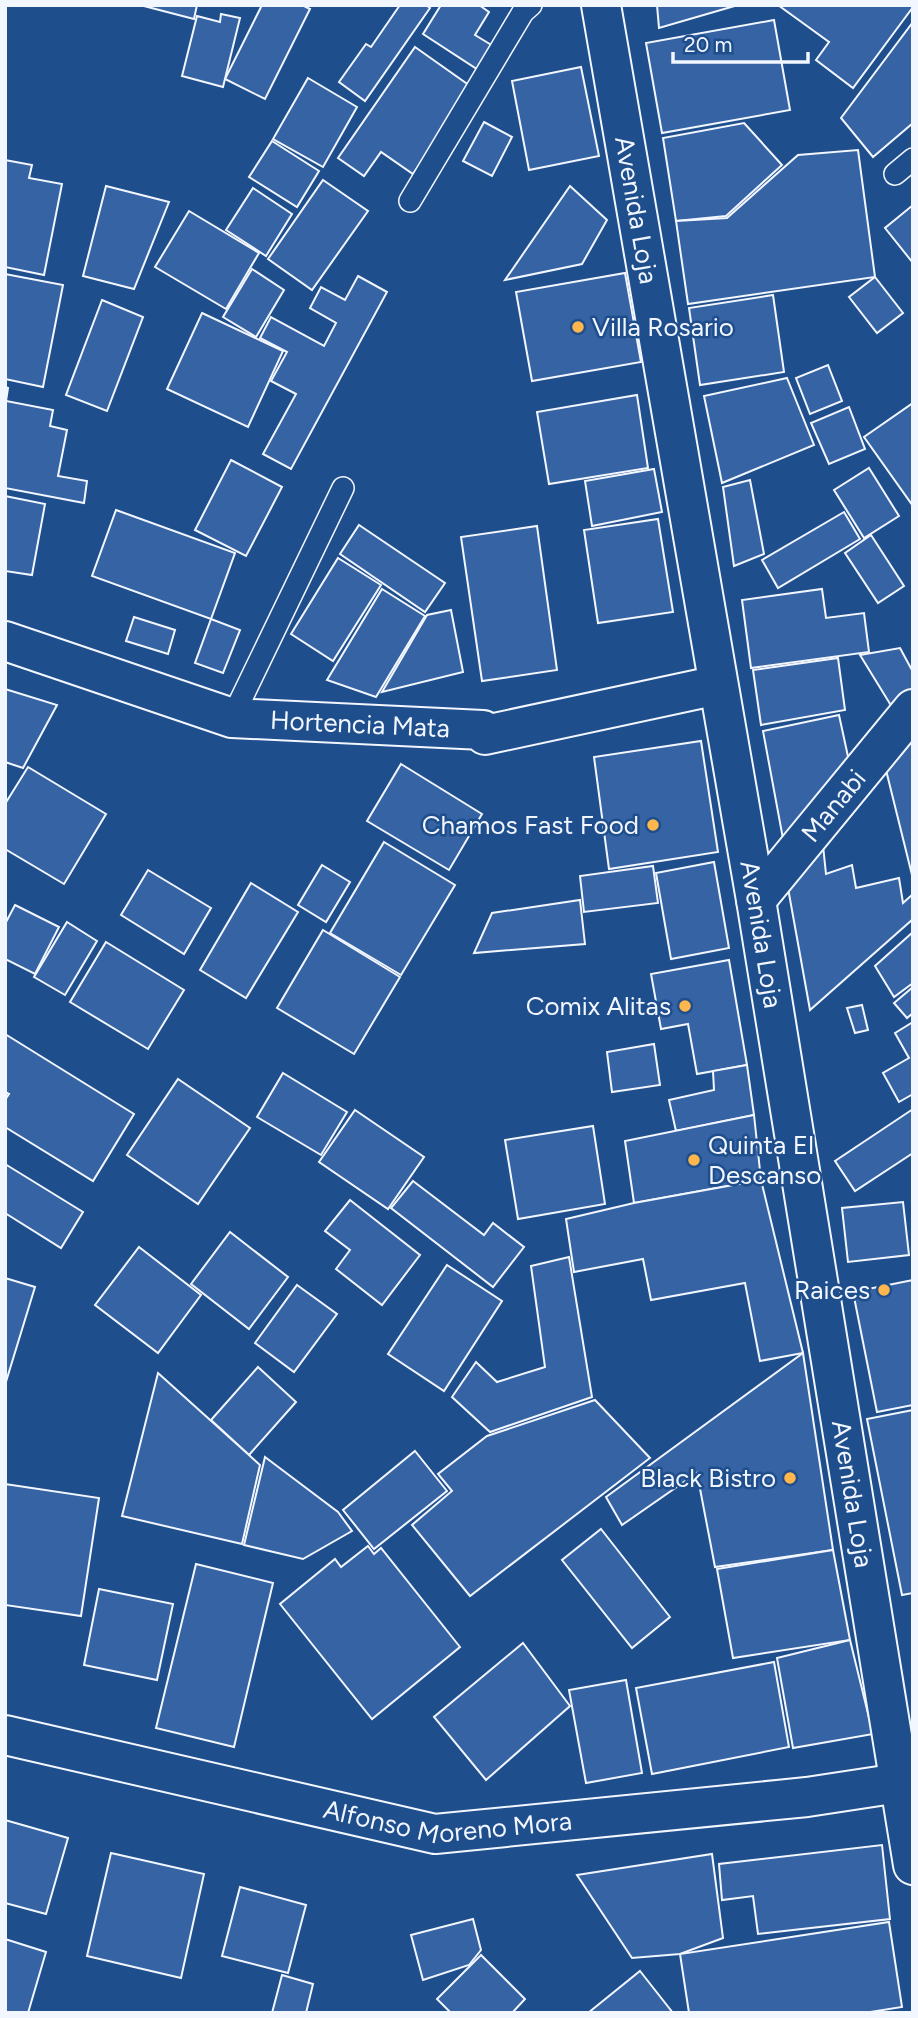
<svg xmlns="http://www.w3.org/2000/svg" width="918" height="2018" font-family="Figtree,sans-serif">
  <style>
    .building { fill: #3563a3; stroke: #f2f6ff; stroke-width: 2 }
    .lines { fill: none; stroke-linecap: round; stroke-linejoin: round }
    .lane-casing { stroke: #f2f6ff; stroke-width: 24 }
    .street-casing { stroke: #f2f6ff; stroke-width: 42 }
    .secondary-casing { stroke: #f2f6ff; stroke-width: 42 }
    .lane { stroke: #1f4e8c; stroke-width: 21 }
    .street { stroke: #1f4e8c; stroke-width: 38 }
    .secondary { stroke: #1f4e8c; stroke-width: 38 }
    .poi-dot { fill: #ffb74d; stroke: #1f4e8c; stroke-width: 2.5 }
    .labels { text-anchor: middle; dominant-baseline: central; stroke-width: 5; stroke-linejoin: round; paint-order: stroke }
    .street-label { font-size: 26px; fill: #f2f6ff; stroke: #1f4e8c }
    .poi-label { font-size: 26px; fill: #f2f6ff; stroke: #1f4e8c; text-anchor: end }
  </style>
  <rect width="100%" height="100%" fill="#1f4e8c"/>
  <!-- building -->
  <g class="building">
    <path d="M140 5H197L194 19Z"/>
    <path d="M262 5H302L310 9 265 99 225 79Z"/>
    <path d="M400 5H426L430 8 365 101 339 82 366 44 371 47Z"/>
    <path d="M441 5H479L489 12 475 35 498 49 483 73 423 34Z"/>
    <path d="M657 5H738L659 28Z"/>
    <path d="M778 5H913V7L853 88 816 60 829 42Z"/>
    <path d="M221 14 240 18 223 87 182 76 197 16 220 22Z"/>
    <path d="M774 20 790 110 662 133 646 43Z"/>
    <path d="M913 22V123L873 157 841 118Z"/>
    <path d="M415 47 473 88 413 174 381 152 364 176 338 158Z"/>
    <path d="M581 67 599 156 529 170 512 81Z"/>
    <path d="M308 78 357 107 323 167 273 139Z"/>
    <path d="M484 122 512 137 492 176 463 161Z"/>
    <path d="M744 123 782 165 726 216 676 221 663 138Z"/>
    <path d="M272 141 319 171 297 207 249 177Z"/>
    <path d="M858 150 875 277 688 304 676 221 727 218 798 155Z"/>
    <path d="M5 160 32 165 29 178 62 184 44 275 5 267Z"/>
    <path d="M323 180 368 211 312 290 268 259Z"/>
    <path d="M106 186 169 202 134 289 83 276Z"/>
    <path d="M570 186 607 220 582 264 505 280Z"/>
    <path d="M253 188 292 214 266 256 226 230Z"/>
    <path d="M913 205V263L885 228Z"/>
    <path d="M189 211 259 253 226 309 155 267Z"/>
    <path d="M252 269 284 290 256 337 223 317Z"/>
    <path d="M625 273 641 362 532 381 516 292Z"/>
    <path d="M5 274 63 285 43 387 5 379Z"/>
    <path d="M358 276 387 292 291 469 263 454 296 394 271 381 287 352 260 338 271 317 324 346 336 323 310 308 321 287 345 300Z"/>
    <path d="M875 277 903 313 877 333 849 297Z"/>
    <path d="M773 295 784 372 700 385 689 308Z"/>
    <path d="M102 300 143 317 107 411 66 395Z"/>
    <path d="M202 313 283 351 248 427 167 389Z"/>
    <path d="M828 365 842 401 810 414 796 378Z"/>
    <path d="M787 378 814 445 722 483 704 396Z"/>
    <path d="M5 387 8 388 6 401 53 410 50 426 67 430 58 476 87 481 84 503 5 488Z"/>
    <path d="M637 395 648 468 549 484 537 412Z"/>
    <path d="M913 403V506L864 437Z"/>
    <path d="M849 407 865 449 829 464 811 423Z"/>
    <path d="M231 460 282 487 246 556 195 530Z"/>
    <path d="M869 468 899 516 864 538 834 490Z"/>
    <path d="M654 469 662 512 592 526 585 481Z"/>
    <path d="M750 480 764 554 734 566 723 487Z"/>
    <path d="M5 496 45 504 32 575 5 571Z"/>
    <path d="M116 510 235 553 211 619 92 576Z"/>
    <path d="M844 512 860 539 778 588 762 560Z"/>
    <path d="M658 519 673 612 598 623 584 530Z"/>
    <path d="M359 525 445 583 425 612 340 554Z"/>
    <path d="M537 526 557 670 482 681 461 537Z"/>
    <path d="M871 535 904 586 878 603 845 553Z"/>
    <path d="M338 558 381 585 333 661 291 634Z"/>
    <path d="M382 589 425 616 376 697 327 680Z"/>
    <path d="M822 589 826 618 864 613 869 652 751 668 742 600Z"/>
    <path d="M451 610 463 672 382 692 427 615Z"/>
    <path d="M134 617 175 630 168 654 126 641Z"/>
    <path d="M211 619 240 630 223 673 195 663Z"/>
    <path d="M900 648 913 672V694L895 712 860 655Z"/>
    <path d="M838 658 845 710 761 725 753 670Z"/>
    <path d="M5 689 57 705 23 768 5 762Z"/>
    <path d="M839 715 852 775 786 855 763 731Z"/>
    <path d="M913 733V879L885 766Z"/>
    <path d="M701 741 718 852 609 869 594 757Z"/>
    <path d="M401 764 482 814 449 870 367 821Z"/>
    <path d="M28 767 106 814 64 884 5 849V804Z"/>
    <path d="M822 836 826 874 852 865 856 888 899 878 903 903 913 894V919L810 1010 786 877Z"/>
    <path d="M384 842 455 885 401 975 330 933Z"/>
    <path d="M714 862 729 948 671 959 656 873Z"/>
    <path d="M322 865 350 882 326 922 298 905Z"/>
    <path d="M653 866 658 903 584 912 580 876Z"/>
    <path d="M148 870 211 908 184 954 121 915Z"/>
    <path d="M251 883 298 912 246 998 200 970Z"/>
    <path d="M580 900 585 944 474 953 492 913Z"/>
    <path d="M15 905 59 927 35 974 5 959V924Z"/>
    <path d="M67 922 97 941 65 995 34 977Z"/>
    <path d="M323 930 400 977 354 1054 277 1008Z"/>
    <path d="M913 932V983L894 997 875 966Z"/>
    <path d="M106 942 184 990 148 1049 70 1002Z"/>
    <path d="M729 960 747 1065 697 1074 688 1024 661 1029 651 974Z"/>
    <path d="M913 987V1013L907 1018 894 1003Z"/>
    <path d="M862 1005 868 1030 855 1033 847 1008Z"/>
    <path d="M913 1022V1094L899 1102 883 1073 909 1058 895 1033Z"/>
    <path d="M5 1034 134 1114 93 1181 5 1127V1100L9 1094 5 1092Z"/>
    <path d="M654 1044 660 1085 612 1092 607 1052Z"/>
    <path d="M747 1065 754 1115 676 1131 669 1100 714 1090 713 1071Z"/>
    <path d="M283 1073 347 1112 321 1155 257 1117Z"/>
    <path d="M178 1079 250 1128 198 1204 127 1155Z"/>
    <path d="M913 1109V1153L855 1191 835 1161Z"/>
    <path d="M355 1110 424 1157 388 1209 319 1162Z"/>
    <path d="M754 1115 761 1180 634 1203 625 1141Z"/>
    <path d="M593 1126 605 1204 518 1219 505 1140Z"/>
    <path d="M5 1164 83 1212 61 1248 5 1213Z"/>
    <path d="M761 1180 803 1353 760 1361 745 1283 651 1300 643 1259 574 1272 566 1219 634 1203Z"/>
    <path d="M413 1181 484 1235 493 1223 524 1247 493 1287 391 1208Z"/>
    <path d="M350 1200 420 1255 382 1305 336 1269 350 1250 325 1231Z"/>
    <path d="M903 1202 909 1255 848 1262 842 1208Z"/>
    <path d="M230 1232 288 1277 249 1329 191 1284Z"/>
    <path d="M139 1247 201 1295 158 1353 95 1305Z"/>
    <path d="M569 1257 592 1397 490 1432 452 1397 476 1362 497 1382 545 1367 531 1266Z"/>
    <path d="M447 1265 502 1301 444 1391 388 1354Z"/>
    <path d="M5 1278 35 1287 5 1385Z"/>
    <path d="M913 1280V1405L877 1412 853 1292Z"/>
    <path d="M297 1285 337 1314 294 1372 255 1343Z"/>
    <path d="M803 1353 833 1550 715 1567 697 1473 622 1525 606 1497Z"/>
    <path d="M258 1367 296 1402 249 1455 211 1420Z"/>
    <path d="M158 1373 260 1465 242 1544 122 1516Z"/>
    <path d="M595 1400 650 1458 470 1596 412 1525 452 1491 438 1474 487 1436Z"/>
    <path d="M913 1410V1593L902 1595 867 1419Z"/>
    <path d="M415 1451 447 1491 374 1549 343 1510Z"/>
    <path d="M265 1457 338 1512 352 1531 303 1559 244 1545Z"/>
    <path d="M5 1484 99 1498 81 1616 5 1605Z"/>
    <path d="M601 1529 670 1617 632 1648 562 1560Z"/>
    <path d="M368 1546 374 1554 381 1548 460 1647 372 1719 280 1604 335 1559 341 1567Z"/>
    <path d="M833 1550 850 1640 733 1658 717 1569Z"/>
    <path d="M196 1564 273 1583 234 1747 156 1728Z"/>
    <path d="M99 1589 173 1604 157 1680 84 1665Z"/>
    <path d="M850 1640 873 1734 793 1748 777 1658Z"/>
    <path d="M523 1643 570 1706 486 1780 434 1717Z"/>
    <path d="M774 1662 789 1747 652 1774 636 1688Z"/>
    <path d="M626 1680 642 1773 586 1783 569 1690Z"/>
    <path d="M5 1820 68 1838 46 1914 5 1903Z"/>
    <path d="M882 1845 890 1919 758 1934 753 1896 722 1900 719 1864Z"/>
    <path d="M111 1853 204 1874 181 1978 87 1956Z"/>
    <path d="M712 1854 723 1938 680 1954 632 1958 577 1875Z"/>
    <path d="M240 1887 306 1905 288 1973 222 1956Z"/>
    <path d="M473 1919 481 1950 469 1965 423 1980 411 1935Z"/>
    <path d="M889 1922 902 2007 864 2013H689L680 1954Z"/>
    <path d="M5 1939 46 1952 28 2013H5Z"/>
    <path d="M481 1955 525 1999 512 2013H451L437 1999Z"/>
    <path d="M640 1971 673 2013H588Z"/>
    <path d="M282 1975 313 1984 306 2013H272Z"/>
  </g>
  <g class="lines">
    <defs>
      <g id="lane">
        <path d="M895 174 913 159"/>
        <path d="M410 201 523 12 531 5"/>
        <path d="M232 718 343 488"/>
      </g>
      <g id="street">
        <path id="s1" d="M5 641 232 718 483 730 485 735 718 685"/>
        <path id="s2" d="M756 900 913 709"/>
        <path id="s3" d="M5 1735 435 1834 807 1797 899 1783"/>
      </g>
      <g id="secondary">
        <path id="s4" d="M601 5 756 900 913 1865"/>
      </g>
    </defs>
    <!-- lane casing -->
    <use href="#lane" class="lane-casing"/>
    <!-- street casing -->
    <use href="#street" class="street-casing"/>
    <!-- secondary casing -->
    <use href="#secondary" class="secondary-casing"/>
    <!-- lane -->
    <use href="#lane" class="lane"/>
    <!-- street -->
    <use href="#street" class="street"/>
    <!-- secondary -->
    <use href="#secondary" class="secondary"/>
  </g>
  <!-- markers -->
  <g class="poi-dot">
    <circle cx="578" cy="327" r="7"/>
    <circle cx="653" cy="825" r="7"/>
    <circle cx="685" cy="1006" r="7"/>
    <circle cx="694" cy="1160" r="7"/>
    <circle cx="884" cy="1290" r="7"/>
    <circle cx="790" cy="1478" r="7"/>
  </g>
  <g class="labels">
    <!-- street labels -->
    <g class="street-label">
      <text stroke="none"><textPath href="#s4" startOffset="208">Avenida Loja</textPath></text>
      <text stroke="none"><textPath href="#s1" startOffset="368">Hortencia Mata</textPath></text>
      <text stroke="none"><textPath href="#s2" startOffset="122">Manabi</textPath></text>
      <text stroke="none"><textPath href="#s4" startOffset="943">Avenida Loja</textPath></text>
      <text stroke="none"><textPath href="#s4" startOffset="1510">Avenida Loja</textPath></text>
      <text stroke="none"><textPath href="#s3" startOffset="453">Alfonso Moreno Mora</textPath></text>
    </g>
    <!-- poi labels -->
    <g class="poi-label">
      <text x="592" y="327" text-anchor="start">Villa Rosario</text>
      <text x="639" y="825">Chamos Fast Food</text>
      <text x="671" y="1006">Comix Alitas</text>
      <text x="708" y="1145" text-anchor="start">Quinta El<tspan x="708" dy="30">Descanso</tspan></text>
      <text x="870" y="1290">Raices</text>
      <text x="776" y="1478">Black Bistro</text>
    </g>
  </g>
  <!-- border -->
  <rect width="918" height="2018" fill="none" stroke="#f2f6ff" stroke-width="14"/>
  <!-- scale -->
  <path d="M673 52v10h135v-10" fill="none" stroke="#f2f6ff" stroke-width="3.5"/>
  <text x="684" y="52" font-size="21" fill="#f2f6ff" stroke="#1f4e8c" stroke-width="5" paint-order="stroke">20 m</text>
</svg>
